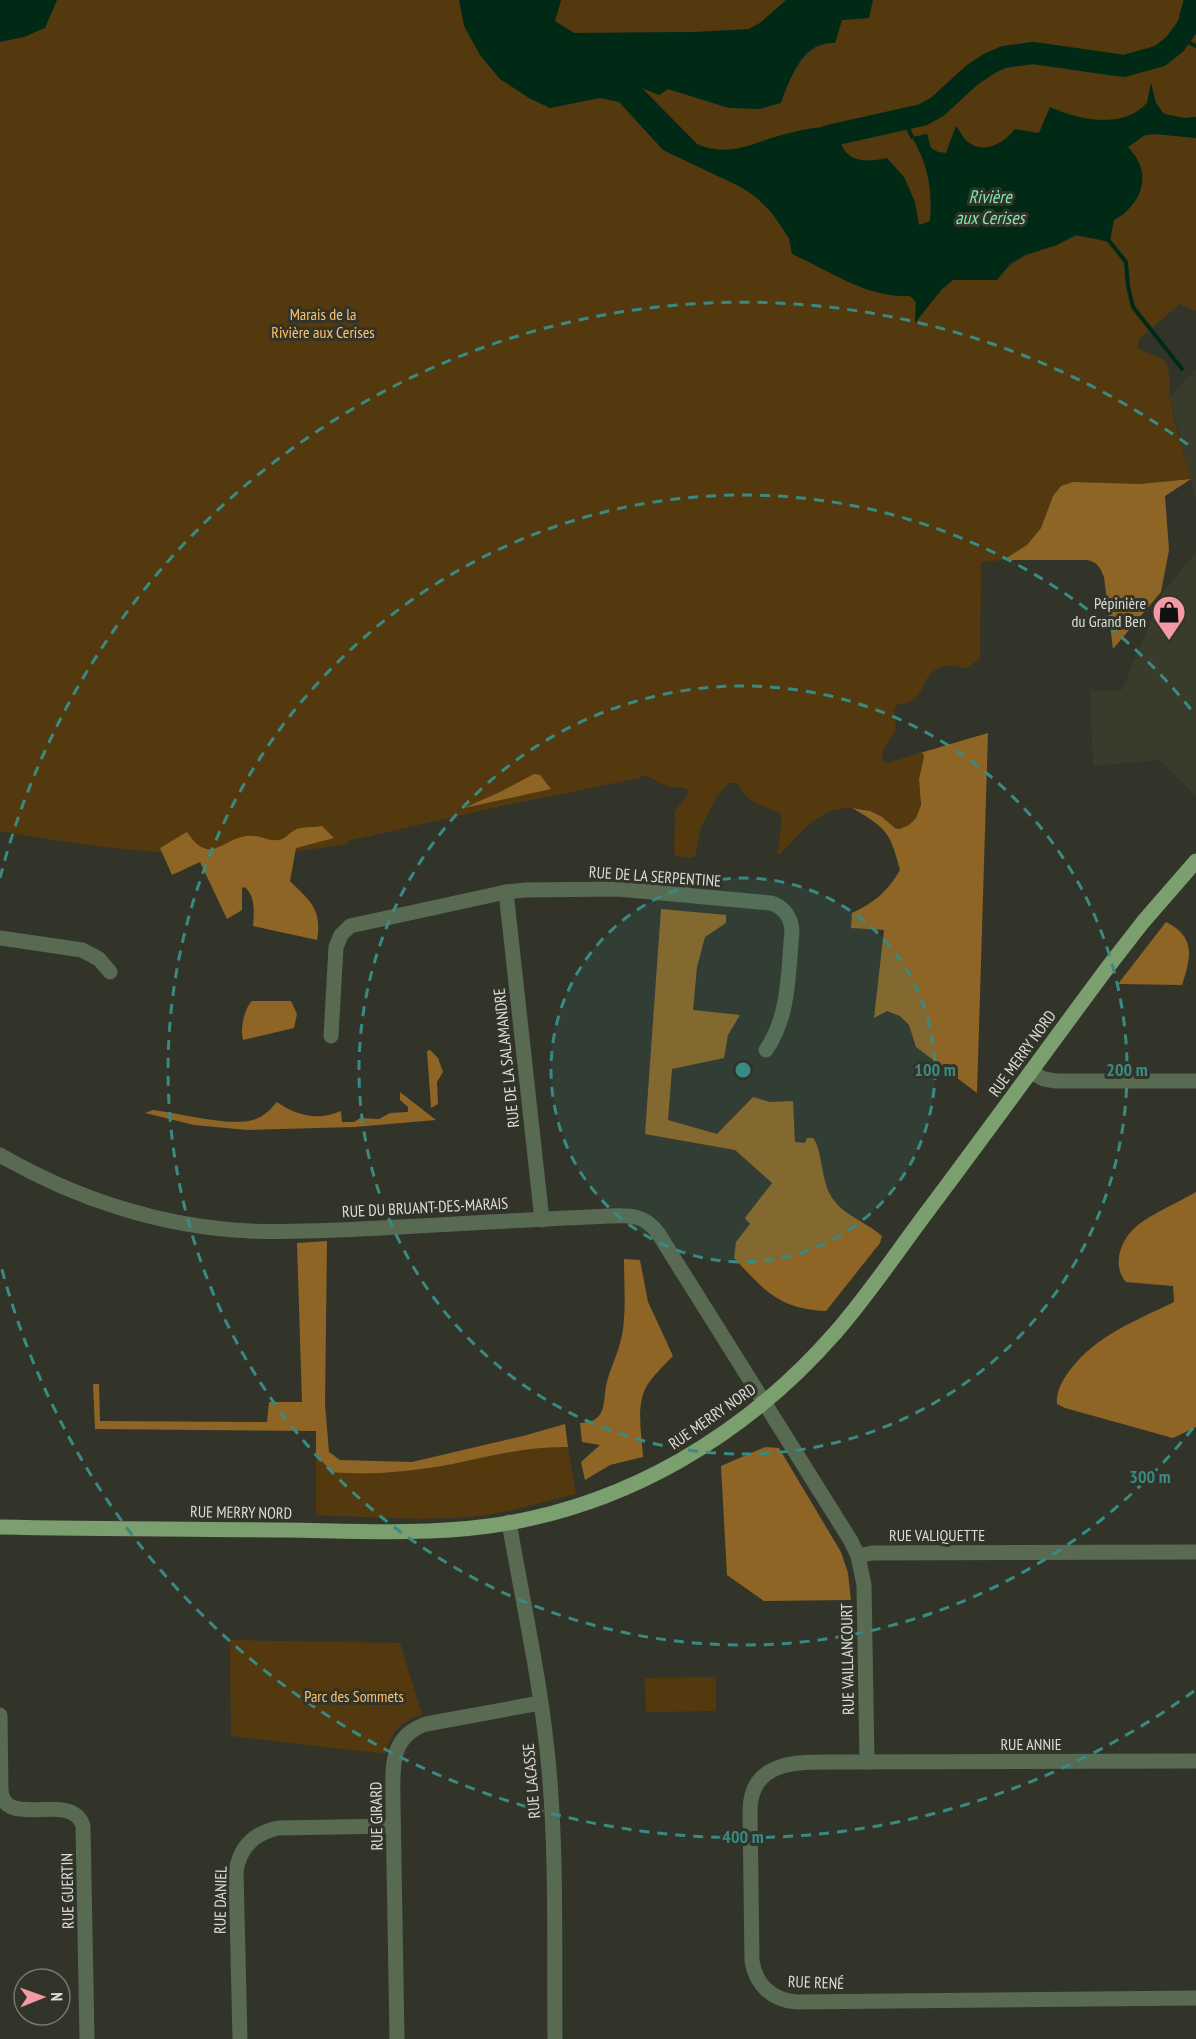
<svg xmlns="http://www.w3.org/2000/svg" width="1196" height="2039" font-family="'PT Sans Narrow',sans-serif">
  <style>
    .built { fill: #393c2b }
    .green { fill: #54390e }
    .forest { fill: #8e6524 }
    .water { fill: #002916 }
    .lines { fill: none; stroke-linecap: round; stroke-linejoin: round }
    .stream { stroke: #002916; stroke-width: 4 }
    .river { stroke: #002916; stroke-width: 22 }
    .minor { stroke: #586a52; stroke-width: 15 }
    .major { stroke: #7b9f6e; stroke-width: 15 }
    .ring { fill: none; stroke: #388b83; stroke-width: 3; stroke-dasharray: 10 8 }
    .labels { text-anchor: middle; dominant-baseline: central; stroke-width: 6; stroke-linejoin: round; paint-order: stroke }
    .park-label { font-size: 16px; fill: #fec169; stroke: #32342a }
    .poi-label { font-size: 16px; fill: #dcddd7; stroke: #32342a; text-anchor: end }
    .street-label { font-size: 16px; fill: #dcddd7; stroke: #32342a }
    .water-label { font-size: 18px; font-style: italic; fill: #7fe7b0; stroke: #32342a }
    .centre { fill: #388b83; stroke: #32342a; stroke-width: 3 }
    .ring-label { font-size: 18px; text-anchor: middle; font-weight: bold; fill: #388b83; stroke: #32342a; stroke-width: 6; stroke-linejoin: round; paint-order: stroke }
  </style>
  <rect width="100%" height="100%" fill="#32342a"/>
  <!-- built -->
  <g class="built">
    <path d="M1196 369V500L1170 397Z"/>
    <path d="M1196 552V796L1159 760 1093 766 1090 691 1122 690 1163 592Z"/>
  </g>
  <!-- green -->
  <g class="green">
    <path d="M0 0H492L586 59 663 150 741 187 757 198 772 213 789 239 792 254C831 271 866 298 910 296L916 301 915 322 942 289 953 280H997C1017 255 1027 256 1055 245 1078 236 1102 226 1124 215L1142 174 1137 159 1128 147 1145 135 1155 134 1196 138V311L1180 304 1140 338 1137 347C1146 356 1160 354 1165 362 1171 371 1169 385 1170 395 1173 423 1184 451 1191 479L1140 484 1073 482 1053 496 1041 528 1027 545 1003 560 981 562 980 658 966 669C948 662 934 665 925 682 923 686 921 692 918 695 913 702 904 703 896 705L894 709 896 729 883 750 882 759 884 762 889 763 920 753H924V756C922 763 920 771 919 778 919 792 924 806 915 818 902 837 894 825 881 817 872 811 861 808 851 808 820 806 800 834 780 854H777L782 822 780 813C770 808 758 806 748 798 743 793 741 787 736 783H729L717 796 701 827 695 856 691 858 676 856 674 853 675 811 687 795 688 790C682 786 675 789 668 786 658 783 652 776 641 776L640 778 497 807 348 841V844C233 864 114 852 0 831Z"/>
    <path d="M561 0H786L760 23 749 29 695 32 574 33 554 21Z"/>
    <path d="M873 0H1196V117L1185 118 1164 114 1156 103 1151 85 1147 103C1122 130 1079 120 1050 107L1039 134 1015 130C1004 143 984 155 968 142 963 138 960 131 956 126L946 153 938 152 912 138C928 164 932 191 930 221L919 226C914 194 908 182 887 158 869 162 846 164 841 141L855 129 782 135 748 147 726 150 709 149 697 144 640 87 659 95 668 89 729 108 787 85C800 61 807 46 835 42L842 20Z"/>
    <path d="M550 1446 568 1447 576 1494C540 1503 505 1514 468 1517 418 1521 367 1517 316 1515V1455L332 1472C372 1476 414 1471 453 1463 485 1457 517 1449 550 1446Z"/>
    <path d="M230 1640 400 1643 422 1715C401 1720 390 1733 386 1754L231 1736Z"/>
    <path d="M716 1677V1711L646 1712 645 1678Z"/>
  </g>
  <!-- forest -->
  <g class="forest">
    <path d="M1191 479 1165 496 1169 550 1161 592 1113 649 1104 577C1100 567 1098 563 1088 560H1003L1027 545 1041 528 1053 496 1061 486 1073 482 1140 484Z"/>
    <path d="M988 733 977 1093 916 1047 909 1025 900 1016 887 1011 874 1018 884 930 851 928 852 913C874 903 888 891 900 870 890 831 886 828 852 808L870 811 882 817 895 828 900 829 909 825 916 818 921 805 919 779 924 756 923 753H920Z"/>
    <path d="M534 774 540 775 551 789 464 808 500 792Z"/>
    <path d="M322 826 334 838 296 848 290 881C311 902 322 909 317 940L253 926C254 912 256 898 245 887L242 888V910L227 919 200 862 172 875 160 848 187 832C210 867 223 838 247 836 259 834 268 842 279 840 285 839 289 833 295 830 302 826 314 828 322 826Z"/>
    <path d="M661 909 726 915V923L705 937 697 967 693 1010 740 1015 728 1035 724 1058 672 1069 668 1120 717 1134 753 1097 770 1102 793 1101 795 1142 805 1143 807 1138H813C822 1148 821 1180 831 1196 842 1215 865 1221 882 1236L880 1243 826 1311C779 1309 764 1290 734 1258L736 1242 750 1224 745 1218 772 1183 735 1150 645 1134Z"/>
    <path d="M1166 922C1196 937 1191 957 1182 985L1118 984Z"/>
    <path d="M252 1001H291L297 1014 294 1028 243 1040C240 1029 244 1009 252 1001Z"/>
    <path d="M430 1050 438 1058 443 1072 437 1082 438 1104 431 1108 427 1051Z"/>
    <path d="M400 1092 436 1120 355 1127 247 1130 194 1125 145 1113 153 1110C179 1113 233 1128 256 1119 265 1115 271 1109 277 1102 297 1116 318 1121 341 1111L342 1122H354L360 1118 379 1119 390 1113 408 1112V1107L400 1100Z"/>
    <path d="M1196 1192V1427L1173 1438 1065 1408 1057 1404C1056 1391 1062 1381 1070 1370 1097 1335 1135 1321 1174 1302L1173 1286 1126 1282C1111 1265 1121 1238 1138 1225 1153 1213 1179 1202 1196 1192Z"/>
    <path d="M327 1241 325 1404 329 1452 340 1460 412 1462 523 1436 565 1424 568 1447C528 1446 491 1456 453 1464 413 1471 372 1476 332 1472L316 1455V1431L95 1429 93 1384H99L100 1421 267 1422 269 1402H302L297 1243Z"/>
    <path d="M624 1259 640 1260 648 1302 673 1356C665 1364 657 1372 650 1381 634 1402 642 1433 643 1457L610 1465 585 1480 581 1462 600 1445 582 1442 580 1423C611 1422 601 1398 608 1378 613 1362 621 1346 623 1329 626 1306 624 1282 624 1259Z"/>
    <path d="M765 1447 779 1448 841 1552 848 1573 851 1600 764 1601 727 1575 721 1466Z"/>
  </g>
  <!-- water -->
  <g class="water">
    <path d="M0 0H57L45 28 24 37 0 42Z"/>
    <path d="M459 0H561L555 21 574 33 695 32 749 29 760 23 786 0H873L869 18 842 20 835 43C827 43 819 44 812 49 797 59 787 86 781 103L759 109 729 108 668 89 659 95 642 88 697 144C731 158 751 143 782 135 807 128 831 124 856 129L841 141C845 164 870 162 887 158L904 177 915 202 919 225 930 221C933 190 928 164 912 137L927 134 931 148 938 152 946 153 956 126C959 130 963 138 968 142 984 155 1004 143 1015 129L1039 133 1050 107C1079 120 1122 130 1147 103L1151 83 1156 103 1164 114 1185 118 1196 117V138L1155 134 1145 135 1128 147C1131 151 1135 155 1137 159 1151 183 1136 208 1114 220L1110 242 1075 235 1057 245 1025 255 1010 264 997 280H953L942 289 915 323 916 302 910 296C866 298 831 271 792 254L789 238 772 213 757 198 741 187 663 150 619 102 600 98 550 108 529 98 500 79 480 55 464 26Z"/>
  </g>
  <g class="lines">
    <!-- stream -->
    <g class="stream">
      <path d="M1180 38 1196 46"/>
      <path d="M904 119 912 137"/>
      <path d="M1110 242 1126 262 1128 286 1133 307 1182 369"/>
    </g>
    <!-- river -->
    <path class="river" d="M828 136 922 115 937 107 972 75 990 63 1004 57 1033 53 1124 66 1160 56 1175 44 1188 26 1195 0"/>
    <!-- minor -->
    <g class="minor">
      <path d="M506 892 542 1220"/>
      <path d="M0 938 82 950 99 959 110 972"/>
      <path d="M331 1036 336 947 341 935 350 926 506 892 526 890 618 889 771 903C784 907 791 917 792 931 788 972 790 1015 766 1050"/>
      <path d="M1030 1072 1044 1079 1056 1081H1196"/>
      <path d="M0 1155C76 1199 162 1227 250 1231 300 1233 351 1229 400 1227 470 1223 540 1219 610 1216 630 1215 645 1215 658 1233L851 1541 858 1556 872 1553 1196 1552"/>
      <path d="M509 1522C523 1604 542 1687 549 1770 557 1859 554 1950 555 2039"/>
      <path d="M858 1556 864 1585 867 1762"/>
      <path d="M0 1715 1 1790C4 1831 72 1789 83 1826L87 2039"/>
      <path d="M1196 1761 840 1762C802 1762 751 1758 750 1810L752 1961C756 1985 772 2000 796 2002L1196 1998"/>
      <path d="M240 2039 236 1871C240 1847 254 1833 278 1828L393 1826"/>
      <path d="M397 2039 393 1803C393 1770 388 1737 426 1724L540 1703"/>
    </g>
    <!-- major -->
    <path class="major" d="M0 1527C95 1529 190 1529 285 1530 353 1531 422 1535 489 1526 626 1507 746 1435 836 1332 869 1294 897 1252 927 1212 988 1131 1047 1049 1108 967L1143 922 1196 861"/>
  </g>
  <!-- distance rings -->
  <circle cx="743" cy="1070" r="192" fill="#388b83" fill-opacity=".12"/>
  <g class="ring">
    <circle cx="743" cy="1070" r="192"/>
    <circle cx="743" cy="1070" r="384"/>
    <path d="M1193 1428A575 575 0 1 1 1193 712"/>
    <path d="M1194 1691A767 767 0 0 1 0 1262M0 878A767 767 0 0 1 1194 449"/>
  </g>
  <!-- icons -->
  <defs>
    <symbol id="shop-pin" viewBox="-11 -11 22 30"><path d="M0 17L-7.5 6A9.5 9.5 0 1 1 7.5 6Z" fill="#f49aa5" stroke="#32342a"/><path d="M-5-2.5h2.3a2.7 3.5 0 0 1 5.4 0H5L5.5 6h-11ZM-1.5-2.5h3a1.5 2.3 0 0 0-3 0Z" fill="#111"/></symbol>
  </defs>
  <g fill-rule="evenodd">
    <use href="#shop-pin" x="1150" y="593" width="38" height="52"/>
  </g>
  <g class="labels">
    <!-- park labels -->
    <g class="park-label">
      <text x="323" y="314">Marais de la<tspan x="323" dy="18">Rivière aux Cerises</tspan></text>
      <text x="354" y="1696">Parc des Sommets</text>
    </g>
    <!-- poi labels -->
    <g class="poi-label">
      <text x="1146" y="603">Pépinière<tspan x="1146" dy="18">du Grand Ben</tspan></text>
    </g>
    <!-- street labels -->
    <g class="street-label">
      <text transform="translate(655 876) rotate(4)">RUE DE LA SERPENTINE</text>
      <text transform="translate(1022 1053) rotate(-54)">RUE MERRY NORD</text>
      <text transform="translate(506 1058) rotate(-96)">RUE DE LA SALAMANDRE</text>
      <text transform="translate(425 1207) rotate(-3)">RUE DU BRUANT-DES-MARAIS</text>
      <text transform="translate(712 1416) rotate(-35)">RUE MERRY NORD</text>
      <text transform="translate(241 1512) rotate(1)">RUE MERRY NORD</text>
      <text x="937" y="1535">RUE VALIQUETTE</text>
      <text transform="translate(847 1659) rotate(-91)">RUE VAILLANCOURT</text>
      <text x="1031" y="1744">RUE ANNIE</text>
      <text transform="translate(531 1781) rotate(-95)">RUE LACASSE</text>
      <text transform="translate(376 1816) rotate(-91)">RUE GIRARD</text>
      <text transform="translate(67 1891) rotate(-91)">RUE GUERTIN</text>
      <text transform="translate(220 1900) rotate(-89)">RUE DANIEL</text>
      <text transform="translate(816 1982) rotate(2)">RUE RENÉ</text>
    </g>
    <!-- water labels -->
    <g class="water-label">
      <text x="990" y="196">Rivière<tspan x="990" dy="21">aux Cerises</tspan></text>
    </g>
  </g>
  <circle cx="743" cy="1070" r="9" class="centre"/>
  <g class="ring-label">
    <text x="935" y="1076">100 m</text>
    <text x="1127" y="1076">200 m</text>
    <text x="1150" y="1483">300 m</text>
    <text x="743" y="1843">400 m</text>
  </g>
  <!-- north arrow -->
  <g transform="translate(42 1997) rotate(89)"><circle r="28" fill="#32342a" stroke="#76786f" stroke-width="1.5"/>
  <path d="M0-4.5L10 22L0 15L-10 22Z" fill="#f49aa5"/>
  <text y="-9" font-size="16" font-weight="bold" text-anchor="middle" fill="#dcddd7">N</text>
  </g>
</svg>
